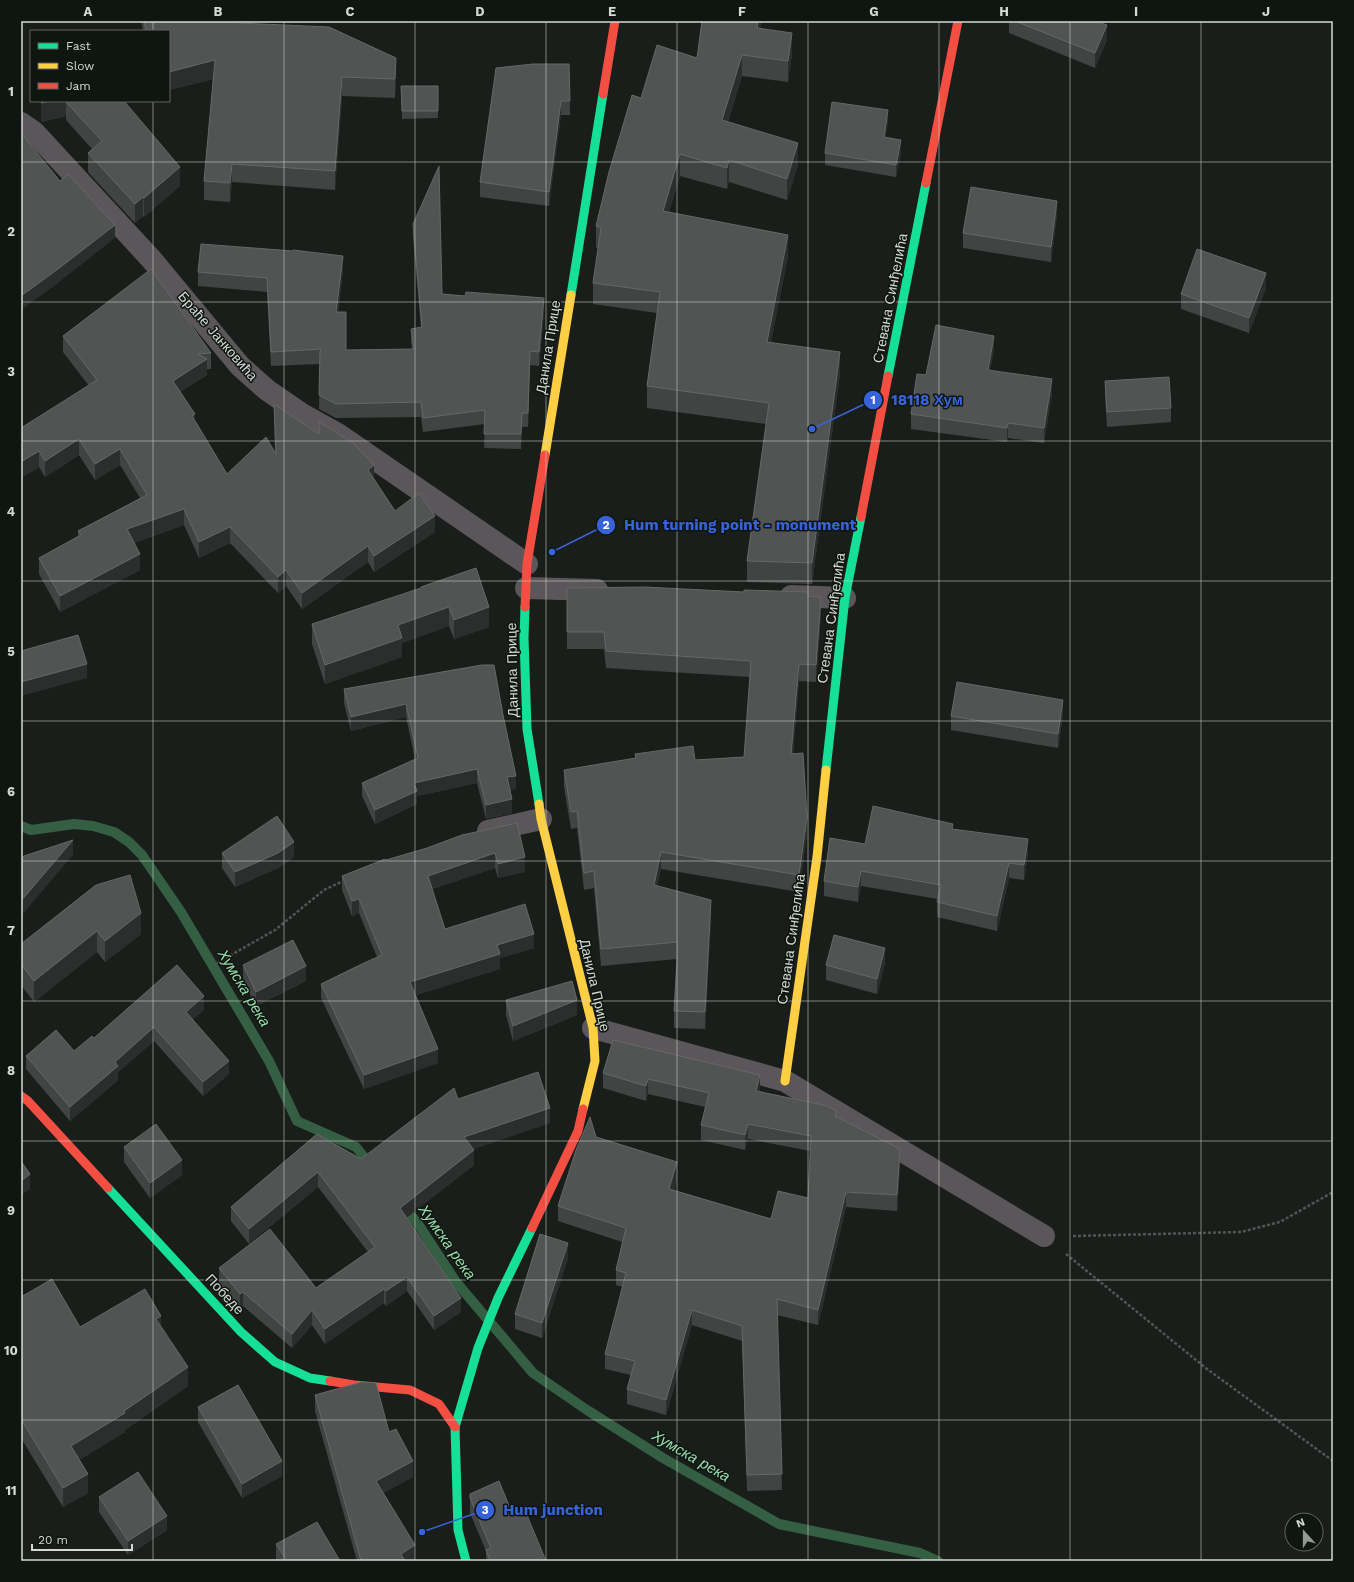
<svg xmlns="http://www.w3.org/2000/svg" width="1354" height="1582" font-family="'Work Sans',sans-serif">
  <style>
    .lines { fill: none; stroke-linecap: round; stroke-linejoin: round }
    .stream { stroke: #345f42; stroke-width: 10 }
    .path { stroke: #555455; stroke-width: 2.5; stroke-dasharray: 3 2; stroke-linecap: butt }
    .street { stroke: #5b565a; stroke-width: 22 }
    .fast { stroke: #16e098; stroke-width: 9 }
    .slow { stroke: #ffcf43; stroke-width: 9 }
    .jam { stroke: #f24e42; stroke-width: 9 }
    .wall { fill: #414442 }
    .shaded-wall { fill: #2b2e2c }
    .building { fill: #515452; stroke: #656966 }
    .grid { fill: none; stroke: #d4d9d5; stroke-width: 1; stroke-opacity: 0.55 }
    .labels { text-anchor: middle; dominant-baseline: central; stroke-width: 3; stroke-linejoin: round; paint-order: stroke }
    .street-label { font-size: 14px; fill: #d4d9d5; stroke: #0f1611 }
    .water-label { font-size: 15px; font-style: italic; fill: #97dfac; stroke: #0f1611 }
    .leader { fill: none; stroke: #3863d8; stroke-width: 1.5 }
    .callout-dot { fill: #3863d8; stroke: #0f1611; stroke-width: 1.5 }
    .mark-label { font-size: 12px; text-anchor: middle; font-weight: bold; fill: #fff }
    .callout-label { font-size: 15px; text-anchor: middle; font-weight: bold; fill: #3863d8; stroke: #0f1611; stroke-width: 3; stroke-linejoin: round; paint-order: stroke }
    .neatline { fill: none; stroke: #d4d9d5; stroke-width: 1.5 }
    .grid-label { font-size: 13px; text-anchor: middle; font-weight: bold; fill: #d4d9d5 }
  </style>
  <rect width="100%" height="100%" fill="#1a1e1b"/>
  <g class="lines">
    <!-- stream -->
    <g class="stream">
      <path d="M21 826 31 830 74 824 93 826 114 832 129 842 142 855 181 912 269 1061 297 1121 356 1147 372 1167"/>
      <path d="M403 1205 418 1224 456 1282 533 1373 587 1410 663 1458 779 1524 920 1553 938 1561"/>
    </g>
    <!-- path -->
    <g class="path">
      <path d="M217 963 275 930 324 890 343 881"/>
      <path d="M1073 1236 1241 1232 1280 1222 1333 1192"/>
      <path d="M1066 1254 1207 1369 1333 1461"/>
    </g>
    <!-- street -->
    <g class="street">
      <path d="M21 123 34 132 152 260 240 366 267 390 302 414 338 434 527 564"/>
      <path d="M526 588 597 590"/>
      <path d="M791 596 845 598"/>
      <path d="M488 831 541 819"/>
      <path d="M593 1028 785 1081 1044 1236"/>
    </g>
    <!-- fast -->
    <g class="fast">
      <path d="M571 295 603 94"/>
      <path d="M888 376 926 183"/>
      <path d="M525 607 524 638 527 729 539 804"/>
      <path d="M826 770 845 598 861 517"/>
      <path d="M108 1188 241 1332 275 1362 310 1378 330 1381"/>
      <path d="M466 1561 458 1530 455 1427 478 1348 498 1298 532 1228"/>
    </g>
    <!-- slow -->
    <g class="slow">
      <path d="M545 455 571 295"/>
      <path d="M539 804 541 819 593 1028 595 1061 583 1109"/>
      <path d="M785 1081 817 857 826 770"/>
    </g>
    <!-- jam -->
    <g class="jam">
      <path d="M603 94 615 21"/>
      <path d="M926 183 958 21"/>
      <path d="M861 517 888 376"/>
      <path d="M525 607 527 564 545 455"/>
      <path d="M21 1096 28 1101 108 1188"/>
      <path d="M532 1228 578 1131 583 1109"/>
      <path d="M330 1381 354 1385 410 1390 439 1404 455 1427"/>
    </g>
  </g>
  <!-- wall -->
  <g class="wall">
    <path d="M141 21H239V23L396 77 395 98 342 96 335 190 232 182 230 202 204 200V181L213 79 169 90V31H143Z"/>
    <path d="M761 21 760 29 792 54 788 82 742 76 728 122 798 165 787 200 729 182 727 189 680 176 669 212 788 256 771 342 840 373 812 584 747 582V561L766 424 647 408V386L657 313 593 304V283L598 248H596V226L641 98 697 58Z"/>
    <path d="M1009 21H1096L1107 40 1095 68 1009 33Z"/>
    <path d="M569 64 570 115H561L549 206 480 197V182Z"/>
    <path d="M401 86H438V118L402 119Z"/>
    <path d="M43 101 124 102 180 186 144 217 143 216 135 223 88 172V153L92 149 66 120V116L41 122Z"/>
    <path d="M888 122 885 138 901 152 896 177 825 165V153Z"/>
    <path d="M1057 215 1051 262 963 248V233Z"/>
    <path d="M413 224 442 294 544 312 539 366 530 365 528 427H522L521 449 484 448 485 424 423 432 421 417 336 418 319 409 320 364 271 366 267 292 198 286V272L343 271 338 312 346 350 412 349 411 343V329L421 328 413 238Z"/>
    <path d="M1266 288 1249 333 1181 309V294Z"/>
    <path d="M63 336 211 353V369H207V375L180 392 195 420 227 474 275 452 274 420V404L374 479 395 511 435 532 374 572 368 562 302 609 286 586 278 593 230 543 199 558 184 525 134 543 140 570 60 612 39 574V558L78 536V531L140 498 120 465 95 480 79 455 45 477 39 467 21 478V428L89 386 63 352Z"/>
    <path d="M994 350 990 370 1052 394 1044 443 1008 438 1007 442 911 429V414L926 375Z"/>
    <path d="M1105 381 1171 408V422L1107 427 1105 396Z"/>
    <path d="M421 587 489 627 454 639 449 626 402 643V657L325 684 312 644V624L421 589Z"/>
    <path d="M567 588 808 596 821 614 816 682 799 681 793 754 807 834 799 892 661 869 657 886 711 917 705 1029 674 1028V1011L677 959 601 966 594 888 584 890 577 828 571 829 564 787V770L635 758V754L695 760 744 757 750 677 606 668 604 649H567Z"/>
    <path d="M482 665 516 789 510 790 512 813 486 819 477 783 417 796V804L375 824 362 796V783L415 759 406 717 351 731 344 703V689Z"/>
    <path d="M1063 715 1058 748 951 730V716Z"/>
    <path d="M517 823 525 872 498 878 495 868 432 889 445 929 534 948 500 958V969L416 995 438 1063 364 1089 321 998V984L377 957 359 913 352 916 342 890V876L386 860Z"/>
    <path d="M953 829 1028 853 1024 880 1009 878 997 931 937 917V902L938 899 861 886 858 902 824 896V881L865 844Z"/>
    <path d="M222 853 294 857 278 868 235 887 222 868Z"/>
    <path d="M96 885 141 934 105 962 97 952 34 1002 21 985V944Z"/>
    <path d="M885 963 877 994 826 980V965Z"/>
    <path d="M243 965 306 981 256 1006 243 980Z"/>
    <path d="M506 1000 577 1015 513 1041 506 1015Z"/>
    <path d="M204 1010 193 1019 229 1074 203 1096 154 1041 118 1072V1080L70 1121 26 1069V1056L74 1051 94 1038Z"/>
    <path d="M603 1073 760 1091 836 1117 900 1164 897 1211 846 1207 818 1325 777 1315 782 1490 747 1491 742 1341 692 1325 666 1415 627 1404V1389L631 1375 605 1369V1354L623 1287 616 1285V1270L622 1242 558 1221V1206L596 1137 677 1178 674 1190 771 1219 808 1198 810 1151 748 1139 745 1150 701 1140V1125L705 1107 648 1094 646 1101 603 1088Z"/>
    <path d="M458 1099 550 1123 473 1149 474 1165 406 1218 461 1312 434 1330 407 1291 386 1306 384 1303 325 1344 312 1325 292 1348 243 1306 240 1309 219 1283V1268L316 1288 368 1252 318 1187 249 1244 231 1221V1207L317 1134 361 1159Z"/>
    <path d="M124 1147 182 1175 150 1198 124 1162Z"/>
    <path d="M568 1258 542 1338 515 1329V1314Z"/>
    <path d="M21 1297 80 1327H161L188 1386 125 1430V1432L79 1460 88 1493 63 1507 21 1438Z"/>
    <path d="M315 1395 389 1432 413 1477 383 1493 415 1561H357L315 1411Z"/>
    <path d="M198 1407 282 1476 242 1498 198 1422Z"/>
    <path d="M470 1494 512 1513 546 1561H486V1551L470 1513Z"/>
    <path d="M99 1497 167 1530 128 1555 99 1512Z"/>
    <path d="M276 1544 340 1561H277L276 1560Z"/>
  </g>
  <!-- shaded-wall -->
  <g class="shaded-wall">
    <path d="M758 21H761L757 50V28Z"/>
    <path d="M1107 25V40L1095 68V53Z"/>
    <path d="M792 33V54L788 82V61Z"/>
    <path d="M742 55V76L722 141V120Z"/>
    <path d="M396 58V77L395 98V79Z"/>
    <path d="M215 60V79L169 90V72Z"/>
    <path d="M342 77V96L335 190V171Z"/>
    <path d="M50 101H67L66 102V116L41 122V103Z"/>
    <path d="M561 101V115L549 206V192Z"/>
    <path d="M888 110V122L884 149V137Z"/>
    <path d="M901 140V152L896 177V165Z"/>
    <path d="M798 143V165L787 200V179Z"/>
    <path d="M680 154V176L663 232V211Z"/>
    <path d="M729 160V182L727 189V168Z"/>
    <path d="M232 164V182L230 202V183Z"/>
    <path d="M180 167V186L144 217V198Z"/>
    <path d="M143 197V216L135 223V204Z"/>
    <path d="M1057 201V215L1051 262V247Z"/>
    <path d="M115 225V238L58 283 21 310V296Z"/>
    <path d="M788 235V256L767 363V342Z"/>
    <path d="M343 256V271L336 327V312Z"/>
    <path d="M1266 273V288L1249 333V318Z"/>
    <path d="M544 298V312L539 366V352Z"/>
    <path d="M994 336V350L988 384V370Z"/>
    <path d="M530 351V365L528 427V413Z"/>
    <path d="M840 352V373L812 584V563Z"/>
    <path d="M207 359V375L173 397V381Z"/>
    <path d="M1052 379V394L1044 443V428Z"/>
    <path d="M522 413V427L521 449V434Z"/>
    <path d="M195 414V430L192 416Z"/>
    <path d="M1008 423V438L1007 442V428Z"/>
    <path d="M79 439V455L45 477V461Z"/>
    <path d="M120 449V465L95 480V464Z"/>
    <path d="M39 451V467L21 478V462Z"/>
    <path d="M374 465V481L368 470Z"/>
    <path d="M184 509V525L127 545V529Z"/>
    <path d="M435 516V532L374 572V556Z"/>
    <path d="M230 527V543L199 558V542Z"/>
    <path d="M368 546V562L302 609V593Z"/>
    <path d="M140 554V570L60 612V596Z"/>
    <path d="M286 570V586L278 593V577Z"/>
    <path d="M821 597V614L816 682V665Z"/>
    <path d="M449 607V626L402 643V657L325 684V665L398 625Z"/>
    <path d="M489 607V627L454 639V620Z"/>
    <path d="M87 664V678L21 696V682Z"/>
    <path d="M799 664V681L791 771V754Z"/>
    <path d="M1063 700V715L1058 748V734Z"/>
    <path d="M406 704V717L351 731V717Z"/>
    <path d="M477 769V783L417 796V804L375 824V810L414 783Z"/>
    <path d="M516 776V789L507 791V777Z"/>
    <path d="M512 799V813L486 819V805Z"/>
    <path d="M807 817V834L799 892V875Z"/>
    <path d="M1028 839V853L1024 880V865Z"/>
    <path d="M73 840V855L21 916V901Z"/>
    <path d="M294 842V857L278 868 235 887V872Z"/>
    <path d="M661 852V869L654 902V885Z"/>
    <path d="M495 853V868L428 890V876Z"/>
    <path d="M525 857V872L498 878V864Z"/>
    <path d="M1009 863V878L997 931V916Z"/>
    <path d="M861 871V886L858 902V887Z"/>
    <path d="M359 899V913L352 916V901Z"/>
    <path d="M711 900V917L705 1029V1012Z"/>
    <path d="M141 913V934L105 962V941Z"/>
    <path d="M97 931V952L34 1002V981Z"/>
    <path d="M534 934V948L500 958V969L410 997V982L497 945Z"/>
    <path d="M885 948V963L877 994V979Z"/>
    <path d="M306 966V981L256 1006V992Z"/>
    <path d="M204 996V1010L186 1025V1012Z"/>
    <path d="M577 1000V1015L513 1041V1026Z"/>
    <path d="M154 1027V1041L118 1072V1080L70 1121V1107L115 1062Z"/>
    <path d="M438 1049V1063L364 1089V1075Z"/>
    <path d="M229 1061V1074L203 1096V1082Z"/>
    <path d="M760 1075V1091L756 1106V1091Z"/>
    <path d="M648 1079V1094L646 1101V1086Z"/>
    <path d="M550 1108V1123L464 1152V1137Z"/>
    <path d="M748 1124V1139L745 1150V1135Z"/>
    <path d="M900 1149V1164L897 1211V1195Z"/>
    <path d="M474 1150V1165L400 1223V1208Z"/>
    <path d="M182 1160V1175L150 1198V1183Z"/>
    <path d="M677 1162V1178L669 1204V1189Z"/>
    <path d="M318 1172V1187L249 1244V1229Z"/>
    <path d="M30 1174V1189L21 1195V1181Z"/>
    <path d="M846 1192V1207L818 1325V1310Z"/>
    <path d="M568 1243V1258L542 1338V1323Z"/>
    <path d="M407 1277V1291L386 1306V1291Z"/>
    <path d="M384 1289V1303L325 1344V1329Z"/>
    <path d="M243 1292V1306L240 1309V1294Z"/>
    <path d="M461 1298V1312L434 1330V1316Z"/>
    <path d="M312 1310V1325L292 1348V1334Z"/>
    <path d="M692 1310V1325L666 1415V1400Z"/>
    <path d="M161 1316V1335L156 1319Z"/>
    <path d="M188 1367V1386L125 1430V1432L71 1465V1446L124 1411Z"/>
    <path d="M282 1461V1476L242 1498V1484Z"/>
    <path d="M413 1461V1477L376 1497V1481Z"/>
    <path d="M88 1474V1493L63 1507V1488Z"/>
    <path d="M167 1516V1530L128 1555V1541Z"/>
    <path d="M415 1545V1561H401V1554Z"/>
  </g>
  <!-- building -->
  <g class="building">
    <path d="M144 21H239V23L329 27 396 58 395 79 342 77 335 171 232 164 230 183 204 181 215 60 169 72V31H146Z"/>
    <path d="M702 21H758L757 28 792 33 788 61 742 55 722 120 798 143 787 179 729 160 727 168 680 154 663 211 788 235 767 342 840 352 812 563 747 561 769 403 647 386 660 292 593 283 601 228 596 226 609 172 632 95 641 98 657 45 697 58Z"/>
    <path d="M1015 21H1096L1107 25 1095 53Z"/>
    <path d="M533 64H569L570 101H561L549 192 480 182 496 68Z"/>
    <path d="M401 86H438V111H402Z"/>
    <path d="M43 101H50L41 103Z"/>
    <path d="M66 101H124L180 167 144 198 143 197 135 204 88 153 102 141 66 102Z"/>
    <path d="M832 102 888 110 884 137 901 140 896 165 825 153Z"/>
    <path d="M21 133 60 181 68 174 115 225 58 269 21 296Z"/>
    <path d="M439 166 442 294 465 296 466 292 544 298 539 352 530 351 528 413H522L521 434H484L485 410 423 418 421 402 336 404 319 395 320 352 321 349 271 352 267 278 198 272 201 244 293 251V250L343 256 336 312H346V350L414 349 411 329 422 327 413 224Z"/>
    <path d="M971 187 1057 201 1051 247 963 233Z"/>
    <path d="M1197 249 1266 273 1249 318 1181 294Z"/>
    <path d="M151 269 211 353 198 354 207 359 173 381 195 414 192 416 227 474 266 437 276 454 274 404 319 434V422L353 443 374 465 368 470 395 511 419 493 435 516 374 556 368 546 302 593 286 570 278 577 230 527 199 542 184 509 127 529 140 554 60 596 39 558 81 535 78 531 147 495 120 449 95 464 79 439 45 461 39 451 21 462V428L97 380 63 336Z"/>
    <path d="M936 325 994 336 988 370 1052 379 1044 428 1008 423 1007 428 911 414 917 374 926 375Z"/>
    <path d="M1169 377 1171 408 1107 412 1105 381Z"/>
    <path d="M476 568 489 607 454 620 449 607 398 625 402 638 325 665 312 624 421 588V587Z"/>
    <path d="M644 587 744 592V590L808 592V596L821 597 816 665 799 664 791 754 803 753 807 817 799 875 661 852 654 885 711 900 705 1012 674 1011 678 942 601 949 594 871 584 873 577 811 571 812 564 770 636 758 635 754 693 746 695 760 744 757 751 661 606 651 604 632H567V588Z"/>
    <path d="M78 635 87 664 21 682V651Z"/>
    <path d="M482 665H494L503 715 516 776 507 777 512 799 486 805 477 769 414 783 417 791 375 810 362 783 418 758 406 704 351 717 344 689Z"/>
    <path d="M957 682 1063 700 1058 734 951 716Z"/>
    <path d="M873 806 953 824 952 829 1028 839 1024 865 1009 863 997 916 937 902 941 885 861 871 858 887 824 881 830 838 865 844Z"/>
    <path d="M277 816 294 842 278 853 235 872 222 853Z"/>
    <path d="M517 823 525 857 498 864 495 853 428 876 445 929 525 904 534 934 497 945 500 954 410 982 438 1049 364 1075 321 984 364 963 382 955 359 899 352 901 342 876 385 859 386 860 427 848 462 835Z"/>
    <path d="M73 840 21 901V859L24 856Z"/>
    <path d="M130 875 141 913 105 941 97 931 34 981 21 964V944L96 885Z"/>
    <path d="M834 935 885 948 877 979 826 965Z"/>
    <path d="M293 940 306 966 256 992 243 965Z"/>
    <path d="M177 965 204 996 186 1012 229 1061 203 1082 154 1027 115 1062 118 1066 70 1107 26 1056 56 1030 74 1051 92 1036 94 1038Z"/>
    <path d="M572 981 577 1000 513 1026 506 1000Z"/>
    <path d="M613 1040 760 1075 756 1091 828 1106 836 1111 835 1116 900 1149 897 1195 846 1192 818 1310 777 1299 782 1474 747 1475 742 1326 692 1310 666 1400 627 1389 635 1361 605 1354 626 1273 616 1270 626 1228 558 1206 576 1150 590 1117 596 1137 677 1162 669 1189 771 1219 778 1191 808 1198 811 1136 748 1124 745 1135 701 1125 709 1093 648 1079 646 1086 603 1073Z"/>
    <path d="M538 1072 550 1108 464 1137 474 1150 400 1208 461 1298 434 1316 407 1277 386 1291 384 1289 325 1329 312 1310 292 1334 243 1292 240 1294 219 1268 270 1229 316 1288 375 1247 318 1172 249 1229 231 1207 317 1134 361 1159 454 1088 458 1099Z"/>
    <path d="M156 1124 182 1160 150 1183 124 1147Z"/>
    <path d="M21 1161 30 1174 21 1181Z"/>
    <path d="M540 1234 568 1243 542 1323 515 1314Z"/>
    <path d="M52 1279 80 1327 145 1289 161 1316 156 1319 188 1367 124 1411 125 1413 71 1446 88 1474 63 1488 21 1419V1297Z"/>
    <path d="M362 1382 376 1383 389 1432 396 1429 413 1461 376 1481 415 1545 401 1554 405 1561H361L315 1395Z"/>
    <path d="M238 1385 282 1461 242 1484 198 1407Z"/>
    <path d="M138 1472 167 1516 128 1541 99 1497Z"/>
    <path d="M499 1481 512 1513 524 1508 546 1561H490L486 1550 491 1548 470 1498V1494Z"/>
    <path d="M317 1522 340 1561H287L276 1544Z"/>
  </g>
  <!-- grid -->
  <path class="grid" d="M153 21V31M284 21V1561M415 21V1561M546 21V1561M677 21V1561M808 21V1561M939 21V1561M1070 21V1561M1201 21V1561M153 101V1561M21 162H1333M21 302H1333M21 441H1333M21 581H1333M21 721H1333M21 861H1333M21 1001H1333M21 1141H1333M21 1280H1333M21 1420H1333"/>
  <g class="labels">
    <!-- street labels -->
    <g class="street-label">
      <text transform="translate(890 298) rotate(-79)">Стевана Синђелића</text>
      <text transform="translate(218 336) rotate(49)">Браће Јанковића</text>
      <text transform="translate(548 347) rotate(-81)">Данила Прице</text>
      <text transform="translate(831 618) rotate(-82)">Стевана Синђелића</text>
      <text transform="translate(512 670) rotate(-91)">Данила Прице</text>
      <text transform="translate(791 939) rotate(-82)">Стевана Синђелића</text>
      <text transform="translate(595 985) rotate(77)">Данила Прице</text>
      <text transform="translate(225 1294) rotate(47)">Победе</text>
    </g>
    <!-- water labels -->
    <g class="water-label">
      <text transform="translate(244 988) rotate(59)">Хумска река</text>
      <text transform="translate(447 1242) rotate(55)">Хумска река</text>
      <text transform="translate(691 1456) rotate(30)">Хумска река</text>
    </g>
  </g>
  <!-- callouts -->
  <path class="leader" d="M812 429L873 400M552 552L606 525M422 1532L485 1510"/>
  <g class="callout-dot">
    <circle cx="812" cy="429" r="4"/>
    <circle cx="552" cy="552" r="4"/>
    <circle cx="422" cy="1532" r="4"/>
    <circle cx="873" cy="400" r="10"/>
    <circle cx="606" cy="525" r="10"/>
    <circle cx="485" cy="1510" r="10"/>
  </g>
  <g class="mark-label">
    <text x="873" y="404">1</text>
    <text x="606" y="529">2</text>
    <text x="485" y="1514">3</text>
  </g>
  <g class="callout-label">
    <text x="927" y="405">18118 Хум</text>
    <text x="740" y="530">Hum turning point - monument</text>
    <text x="553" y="1515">Hum junction</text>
  </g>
  <!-- border -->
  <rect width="1354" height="1582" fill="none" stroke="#0f1611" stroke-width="44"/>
  <!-- legend -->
  <rect x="30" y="30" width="140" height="72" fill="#0f1611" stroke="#5e645f"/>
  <rect x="38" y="43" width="20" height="6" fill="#16e098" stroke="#5e645f"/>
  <text x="66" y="50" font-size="12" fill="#d4d9d5">Fast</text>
  <rect x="38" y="63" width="20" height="6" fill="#ffcf43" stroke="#5e645f"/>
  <text x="66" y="70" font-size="12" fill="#d4d9d5">Slow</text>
  <rect x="38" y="83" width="20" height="6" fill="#f24e42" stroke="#5e645f"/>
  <text x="66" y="90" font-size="12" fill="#d4d9d5">Jam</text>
  <!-- north arrow -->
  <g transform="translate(1304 1532) rotate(339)"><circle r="19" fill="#0f1611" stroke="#5e645f"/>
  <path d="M0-3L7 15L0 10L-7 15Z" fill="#939894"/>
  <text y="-6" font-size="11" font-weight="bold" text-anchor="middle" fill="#d4d9d5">N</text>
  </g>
  <!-- scale -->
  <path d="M32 1544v6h100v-6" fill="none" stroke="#d4d9d5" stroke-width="2"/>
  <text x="38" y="1544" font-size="12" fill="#d4d9d5" stroke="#0f1611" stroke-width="3" paint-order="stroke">20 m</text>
  <rect x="22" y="22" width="1310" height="1538" class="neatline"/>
  <g class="grid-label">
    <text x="88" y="16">A</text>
    <text x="218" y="16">B</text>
    <text x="350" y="16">C</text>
    <text x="480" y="16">D</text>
    <text x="612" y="16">E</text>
    <text x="742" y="16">F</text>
    <text x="874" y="16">G</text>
    <text x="1004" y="16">H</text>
    <text x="1136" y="16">I</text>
    <text x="1266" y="16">J</text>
    <text x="11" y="96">1</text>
    <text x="11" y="236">2</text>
    <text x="11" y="376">3</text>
    <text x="11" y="516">4</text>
    <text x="11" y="656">5</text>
    <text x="11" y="796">6</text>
    <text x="11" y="935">7</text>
    <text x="11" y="1075">8</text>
    <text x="11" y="1215">9</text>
    <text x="11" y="1355">10</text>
    <text x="11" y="1495">11</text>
  </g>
</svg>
